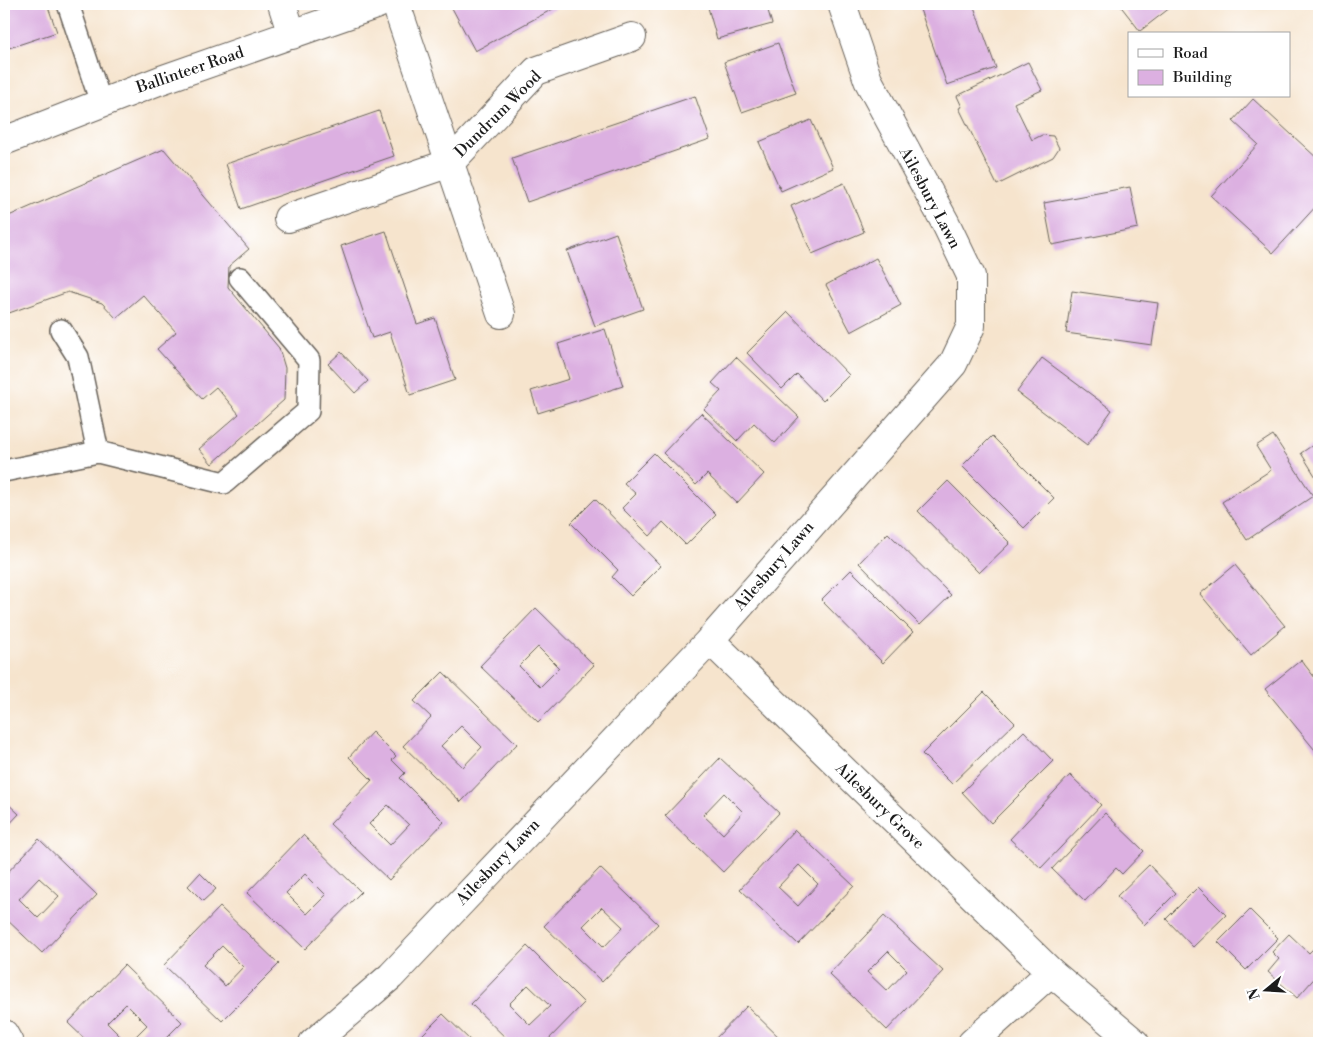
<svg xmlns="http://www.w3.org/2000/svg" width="1323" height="1047" font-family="'Libre Bodoni',serif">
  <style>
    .building { fill: #dcb0e1; fill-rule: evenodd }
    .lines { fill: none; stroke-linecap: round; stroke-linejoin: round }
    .service-casing { stroke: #68625a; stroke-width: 24 }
    .minor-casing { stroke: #68625a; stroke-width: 30 }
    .tertiary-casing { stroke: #68625a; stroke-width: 30 }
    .service { stroke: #fff; stroke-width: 21 }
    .minor { stroke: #fff; stroke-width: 28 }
    .tertiary { stroke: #fff; stroke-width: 28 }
    .labels { text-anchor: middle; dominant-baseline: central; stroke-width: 5; stroke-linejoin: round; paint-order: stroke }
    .street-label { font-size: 16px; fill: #1c1c1c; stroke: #fff }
  </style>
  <rect width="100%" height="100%" fill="#fff"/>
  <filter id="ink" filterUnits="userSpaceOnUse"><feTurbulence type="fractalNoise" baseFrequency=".02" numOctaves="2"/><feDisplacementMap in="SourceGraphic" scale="10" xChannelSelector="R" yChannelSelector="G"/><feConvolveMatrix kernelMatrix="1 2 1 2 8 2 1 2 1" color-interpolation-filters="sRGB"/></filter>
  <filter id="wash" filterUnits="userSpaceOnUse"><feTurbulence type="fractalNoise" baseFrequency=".0096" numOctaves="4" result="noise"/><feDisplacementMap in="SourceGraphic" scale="20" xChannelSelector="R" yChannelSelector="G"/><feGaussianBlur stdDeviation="1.12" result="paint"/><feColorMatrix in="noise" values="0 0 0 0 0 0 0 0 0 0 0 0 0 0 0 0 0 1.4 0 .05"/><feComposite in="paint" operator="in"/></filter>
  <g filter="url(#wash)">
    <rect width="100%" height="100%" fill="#f6e4cd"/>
    <g id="blocks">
      <!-- building -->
      <g class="building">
        <path d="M4 4H47L57 32 9 48 4 34Z"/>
        <path d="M460 4H562L475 51 452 8Z"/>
        <path d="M707 4H766L772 24 717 39Z"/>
        <path d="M918 4H973L996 68 947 85Z"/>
        <path d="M1119 4H1175L1140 31Z"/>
        <path d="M778 43 796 93 742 112 724 62Z"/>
        <path d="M1028 62 1042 90 1014 103 1032 140 1042 135 1053 136 1059 148 1053 157 997 185 959 108 962 107 957 96Z"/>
        <path d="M695 96 710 139 527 202 512 158Z"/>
        <path d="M1253 99 1319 160V203L1273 253 1211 196 1258 144 1233 121Z"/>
        <path d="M379 111 394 156 241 209 226 164Z"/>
        <path d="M811 120 833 168 781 191 759 142Z"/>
        <path d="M164 149 249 249 229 266 228 287 279 348 285 368 284 400 212 464 199 449 239 414 216 387 202 399 157 349 176 332 143 295 116 318 102 303 68 292 9 313 4 297V218Z"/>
        <path d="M844 183 864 232 812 254 791 206Z"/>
        <path d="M1130 187 1138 228 1052 245 1044 203Z"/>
        <path d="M386 231 417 324 435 318 455 380 410 395 390 332 372 338 341 246Z"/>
        <path d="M616 233 643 309 595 326 567 251Z"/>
        <path d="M876 258 901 305 851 332 826 285Z"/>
        <path d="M1072 291 1158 303 1152 345 1066 333Z"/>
        <path d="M788 312 849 375 823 401 797 374 782 389 747 353Z"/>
        <path d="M605 329 623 386 538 413 531 391 569 379 558 344Z"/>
        <path d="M341 352 368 381 355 393 328 364Z"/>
        <path d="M736 357 799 417 775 443 754 423 737 441 704 409 721 391 712 383Z"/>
        <path d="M1042 358 1112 410 1087 445 1017 392Z"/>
        <path d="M701 413 764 474 737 503 707 474 696 485 663 453Z"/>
        <path d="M1273 435 1313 496 1247 540 1222 502 1271 470 1256 446Z"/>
        <path d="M992 436 1054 498 1024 528 962 466Z"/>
        <path d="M1319 441V482L1301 453Z"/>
        <path d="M654 453 716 515 686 545 663 522 650 536 622 508 636 494 624 483Z"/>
        <path d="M948 481 1010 543 979 573 918 511Z"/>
        <path d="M595 499 661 566 631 596 612 577 618 570 571 523Z"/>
        <path d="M888 533 951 595 920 625 859 563Z"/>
        <path d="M1235 565 1285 626 1251 655 1200 594Z"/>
        <path d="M851 570 913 632 883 663 821 600Z"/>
        <path d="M536 608 594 665 538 722 480 666ZM538 647 559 668 540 687 519 666Z"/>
        <path d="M1301 660 1319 683V755L1265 689Z"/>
        <path d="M443 672 517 744 461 802 403 746 431 717 414 701ZM461 726 482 747 463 767 441 746Z"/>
        <path d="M984 692 1015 723 952 784 922 754Z"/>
        <path d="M1024 731 1053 761 991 823 962 792Z"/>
        <path d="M372 732 396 756 392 760 405 773 400 778 444 822 389 880 330 824 372 780 349 757ZM388 805 409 825 390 845 369 824Z"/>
        <path d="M720 758 779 813 723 872 665 816ZM724 793 743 812 723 834 703 815Z"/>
        <path d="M1070 775 1101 805 1041 868 1010 839Z"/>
        <path d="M4 800 19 814 4 830Z"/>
        <path d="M1105 813 1144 851 1122 874 1116 868 1085 901 1052 869Z"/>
        <path d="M795 830 854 886 798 944 740 889ZM799 865 818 884 798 906 778 887Z"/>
        <path d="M303 835 361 892 305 949 247 893ZM305 874 326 895 307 914 286 893Z"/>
        <path d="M39 839 97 895 42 953 4 917V876ZM39 878 59 896 38 918 19 899Z"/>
        <path d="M1149 865 1176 893 1144 925 1117 896Z"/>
        <path d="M600 868 658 924 602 982 544 926ZM602 907 623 927 604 947 583 926Z"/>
        <path d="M200 873 216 889 203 901 188 886Z"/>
        <path d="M1198 887 1226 915 1193 947 1166 919Z"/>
        <path d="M220 907 279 964 222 1021 164 965ZM222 946 243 967 225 986 203 965Z"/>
        <path d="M1250 910 1278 938 1246 970 1218 942Z"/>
        <path d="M884 916 943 971 887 1030 829 974ZM888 951 907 970 887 991 867 972Z"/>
        <path d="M1289 934 1309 953 1314 948 1319 952V973L1297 998 1268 972 1279 959 1272 952Z"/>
        <path d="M527 946 584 1003 545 1043H511L471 1004ZM528 985 550 1006 530 1025 509 1004Z"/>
        <path d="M124 965 182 1022 161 1043H129L147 1025 126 1004 107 1023 127 1043H89L68 1023Z"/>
        <path d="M747 1006 785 1043H711Z"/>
        <path d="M443 1014 473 1043H414Z"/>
      </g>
    </g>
  </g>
  <g filter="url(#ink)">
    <use href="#blocks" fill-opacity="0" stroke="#68625a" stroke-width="1"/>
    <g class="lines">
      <defs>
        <g id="service">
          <path d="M68 4 101 103"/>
          <path d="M61 330 78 357 98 452"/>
          <path d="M4 471 98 452 224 483 308 411 309 360 240 278"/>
        </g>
        <g id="minor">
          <path d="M282 4 292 35"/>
          <path d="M396 4 501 314"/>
          <path d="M288 218 450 163 536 71 632 37"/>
          <path d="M710 640 1051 972 1135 1043"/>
          <path d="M4 1034 9 1043"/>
          <path d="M313 1043 391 976 710 640 953 364 971 326V276L946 224 868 80 842 4"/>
          <path d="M972 1043 1051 972"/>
        </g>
        <path id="tertiary" d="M4 141 161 80 378 4"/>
      </defs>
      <!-- service casing -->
      <use href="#service" class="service-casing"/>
      <!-- minor casing -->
      <use href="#minor" class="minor-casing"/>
      <!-- tertiary casing -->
      <use href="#tertiary" class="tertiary-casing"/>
      <!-- service -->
      <use href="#service" class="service"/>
      <!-- minor -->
      <use href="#minor" class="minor"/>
      <!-- tertiary -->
      <use href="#tertiary" class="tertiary"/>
    </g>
  </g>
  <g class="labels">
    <!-- street labels -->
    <g class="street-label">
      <text transform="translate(190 70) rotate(-19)">Ballinteer Road</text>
      <text transform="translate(498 114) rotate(-45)">Dundrum Wood</text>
      <text transform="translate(930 198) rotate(62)">Ailesbury Lawn</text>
      <text transform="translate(774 566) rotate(-49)">Ailesbury Lawn</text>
      <text transform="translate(880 806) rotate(44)">Ailesbury Grove</text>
      <text transform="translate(498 862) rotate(-46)">Ailesbury Lawn</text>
    </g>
  </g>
  <!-- margin -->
  <rect width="1323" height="1047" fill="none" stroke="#fff" stroke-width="20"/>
  <!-- legend -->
  <rect x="1128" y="32" width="162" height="65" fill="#ffffff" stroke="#a4a4a4"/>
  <rect x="1138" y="49" width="25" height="8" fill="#ffffff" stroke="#a4a4a4"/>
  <text x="1173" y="58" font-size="15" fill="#1c1c1c">Road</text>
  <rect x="1138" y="70" width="25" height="15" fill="#dcb0e1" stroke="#a4a4a4"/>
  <text x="1173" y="82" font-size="15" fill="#1c1c1c">Building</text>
  <!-- north arrow -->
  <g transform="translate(1266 990) rotate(252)" stroke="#ffffff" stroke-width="4" paint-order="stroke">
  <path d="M0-4L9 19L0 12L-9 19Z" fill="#1c1c1c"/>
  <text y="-8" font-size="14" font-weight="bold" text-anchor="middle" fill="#1c1c1c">N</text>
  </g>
</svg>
